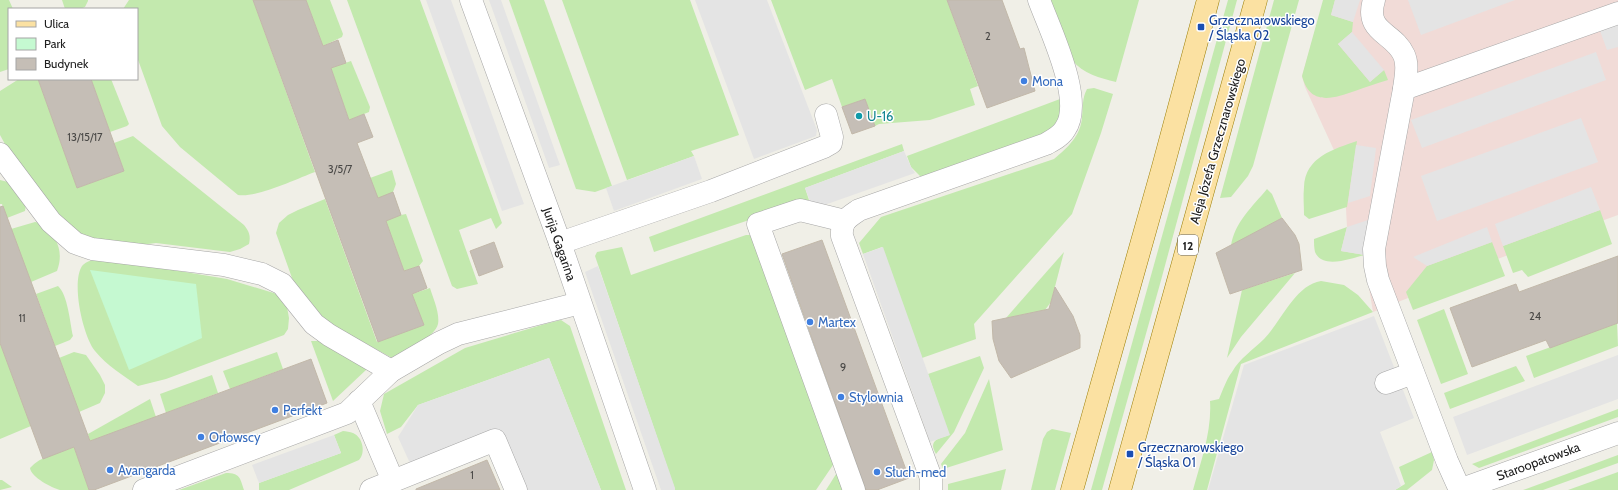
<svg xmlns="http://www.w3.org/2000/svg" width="1618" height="490" font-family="Cabin,sans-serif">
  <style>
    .commercial { fill: #f1dbd7 }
    .grass { fill: #c3e9ae }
    .park { fill: #c5f9d1 }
    .parking { fill: #e4e4e4 }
    .building { fill: #c5beb6; stroke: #c2b8a9 }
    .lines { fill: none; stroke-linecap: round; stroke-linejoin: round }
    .minor-casing { stroke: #a7a7a7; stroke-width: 23 }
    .major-casing { stroke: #9a7d02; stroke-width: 23 }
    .minor { stroke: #fff; stroke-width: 22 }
    .major { stroke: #fbe1a2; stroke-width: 22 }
    .transit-dot { fill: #1a4fb4; stroke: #fff; stroke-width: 1.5 }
    .shop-dot { fill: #3f7fe0; stroke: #fff; stroke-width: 1.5 }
    .culture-dot { fill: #0f9aa8; stroke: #fff; stroke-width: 1.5 }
    .labels { text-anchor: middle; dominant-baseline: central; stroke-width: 3; stroke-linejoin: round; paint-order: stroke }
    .number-label { font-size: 11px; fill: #494846 }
    .shield { fill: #fff; stroke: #636363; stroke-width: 1 }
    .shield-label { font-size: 12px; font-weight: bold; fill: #202020 }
    .transit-label { font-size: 13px; fill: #164399; stroke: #fff; text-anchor: start }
    .shop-label { font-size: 13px; fill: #366cbe; stroke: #fff; text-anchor: start }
    .culture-label { font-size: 13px; fill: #0d838f; stroke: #fff; text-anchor: start }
    .street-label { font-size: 13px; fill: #202020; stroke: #fff }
  </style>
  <rect width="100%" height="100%" fill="#f0efe7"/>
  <!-- commercial -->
  <path class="commercial" d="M1324 0H1618V215L1407 292 1408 298 1373 312 1367 276 1365 255 1341 251 1347 227 1344 172 1305 87 1302 76Z"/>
  <!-- grass -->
  <g class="grass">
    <path d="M0 0H9L13 9H9V69L0 72Z"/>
    <path d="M62 0H88V1L85 7 80 9H65Z"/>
    <path d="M129 0H253L315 172C296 179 257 198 238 195L180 147 162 126 137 57V9H123Z"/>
    <path d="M306 0H330L343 34 342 37 323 46Z"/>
    <path d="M347 0H420L502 223 496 229 491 218 459 230 478 284 457 289 452 286Z"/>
    <path d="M509 0H544L612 186 595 192 576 189Z"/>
    <path d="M562 0H690L739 135 691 151 694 156 627 180Z"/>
    <path d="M771 0H947L978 86 970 89 975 105 930 120 879 124 875 126 865 99 842 107 832 79 805 90Z"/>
    <path d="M1048 0H1139L1116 82C1100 78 1083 74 1072 60Z"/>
    <path d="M1228 0H1237L1160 284 1102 490H1091Z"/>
    <path d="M1274 0H1299L1253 166 1248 176 1231 197 1220 198Z"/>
    <path d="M1323 0H1335L1331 15 1353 22 1352 32 1338 44 1370 82 1384 70 1388 80C1377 83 1366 87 1355 91 1332 99 1310 106 1302 76Z"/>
    <path d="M351 61 370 107 369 112 349 120 331 68Z"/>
    <path d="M19 79H38L77 188 124 171 114 143 133 136 244 225C249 231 251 236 249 244L240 249 230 252 156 243 131 246H109L76 233 55 215 16 164 0 135V91Z"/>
    <path d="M91 79H111L129 124 127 126 110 132Z"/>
    <path d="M1094 88 1113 94 1101 133 1072 214 974 324 976 339 922 358 882 247 863 254 859 243 881 217 1054 159C1067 148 1081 136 1082 117 1083 107 1082 98 1087 89Z"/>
    <path d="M1060 99C1061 113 1059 122 1049 132L921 177 911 167 907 156Z"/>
    <path d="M1357 141 1347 207 1309 219 1304 215C1304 206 1303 196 1304 187 1305 157 1334 149 1357 141Z"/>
    <path d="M902 144 904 151 805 188 809 200 654 252 649 237Z"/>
    <path d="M392 170 396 184 393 192 401 215 406 214 423 261 419 266 404 271 370 178Z"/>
    <path d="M0 180 12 183 26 205 25 211 7 218 2 204H0Z"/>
    <path d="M1267 189 1272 194 1282 218 1231 246C1234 223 1253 206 1267 189Z"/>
    <path d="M325 199 377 342 423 325 412 294 430 288C433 298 440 313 438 324 435 337 405 352 394 359L321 319 298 291 292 278 276 233 279 223 288 215 298 210Z"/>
    <path d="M1600 210 1612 244 1528 277 1522 270 1513 273 1503 246Z"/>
    <path d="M35 222 46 224C57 240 64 252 57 271L31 282 11 229Z"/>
    <path d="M1347 227 1341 251 1365 255C1351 258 1323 270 1315 252 1314 248 1314 243 1314 239Z"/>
    <path d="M746 235H751L835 462 816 490H675L595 256 597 252 622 247 631 275Z"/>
    <path d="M1492 242 1505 276 1413 310 1406 292 1427 266Z"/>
    <path d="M1064 252 1051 302 1045 310 1006 318Z"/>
    <path d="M101 258 227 279 277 294 287 307 289 318 288 329 284 335 166 379 138 386C123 375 107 366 95 351 83 336 71 283 82 266 86 261 95 259 101 258Z"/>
    <path d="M1295 273 1241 337 1227 358 1242 290Z"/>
    <path d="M1321 281 1344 285 1358 295 1373 312 1241 364 1207 490H1193C1201 461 1212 431 1210 401L1219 399C1223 390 1226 380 1232 372 1240 358 1253 350 1264 339 1281 322 1295 285 1321 281Z"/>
    <path d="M58 286C68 295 70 323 73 336L70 340 55 346 36 294Z"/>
    <path d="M1444 309 1468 374 1441 384 1417 320Z"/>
    <path d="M561 320 570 326 626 490H601L549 358 418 405 401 427 387 434 380 411 384 394 465 348 545 324Z"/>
    <path d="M1617 323 1618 346 1534 378 1526 356Z"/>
    <path d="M311 341H320L367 369 333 401Z"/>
    <path d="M0 343 31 426 0 439Z"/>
    <path d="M74 352 86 355 100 375 105 385V393L100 403 79 412 59 358Z"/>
    <path d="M277 352 283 369 230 389 223 371Z"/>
    <path d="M980 356 984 368 954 432 936 454C928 440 938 439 949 435L928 374Z"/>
    <path d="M1516 366 1525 381 1450 409 1444 393Z"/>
    <path d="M212 375 218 393 166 413 160 394Z"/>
    <path d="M989 379 1003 450 943 469 941 464 965 433Z"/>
    <path d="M150 399 156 417 90 441 88 434Z"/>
    <path d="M1618 409V417L1479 468 1472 464Z"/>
    <path d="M1052 429 1071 433 1055 490H1031L1043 439 1047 432Z"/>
    <path d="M343 431C346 431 350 432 353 433 363 437 366 453 359 460L289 490H259V483L341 453 334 435Z"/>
    <path d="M74 447 89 490C80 490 69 490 60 490 52 488 31 477 30 468 40 456 59 453 74 447Z"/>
    <path d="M1432 452 1434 460 1432 470 1407 490H1395L1405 484 1399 467Z"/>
    <path d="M1618 455V463L1543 490H1523Z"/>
    <path d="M1006 469 1001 490H948V484Z"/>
    <path d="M838 471 845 490H826Z"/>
    <path d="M1618 472V490H1568Z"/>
    <path d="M226 473C240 473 240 478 244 490H179Z"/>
    <path d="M0 480H2L12 487 0 490Z"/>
  </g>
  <!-- park -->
  <path class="park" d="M90 270 196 284 202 338 129 370Z"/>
  <!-- parking -->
  <g class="parking">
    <path d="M426 0H451L524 204 502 211Z"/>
    <path d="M489 0H501L560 165 549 168Z"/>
    <path d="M695 0H767L817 130 816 136 754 159Z"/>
    <path d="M1335 0H1360L1353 22 1331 15Z"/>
    <path d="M1408 0H1515L1421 35Z"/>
    <path d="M1618 21V47L1607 50 1599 28Z"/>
    <path d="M1352 32 1384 70 1370 82 1338 44Z"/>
    <path d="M1596 52 1606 80 1422 148 1411 120Z"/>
    <path d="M1581 118 1598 162 1437 221 1421 176Z"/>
    <path d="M1356 145 1376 148 1370 196 1348 203Z"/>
    <path d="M904 151 911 167 915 173 813 209 805 188Z"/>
    <path d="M694 156 702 179 614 211 606 188Z"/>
    <path d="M1591 187 1600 210 1503 246 1495 224Z"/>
    <path d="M1371 219 1365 255 1341 251 1347 227Z"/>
    <path d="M1487 227 1492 242 1427 266 1413 257Z"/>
    <path d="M883 247 950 435 930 442 863 254Z"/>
    <path d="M598 266 675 488V490H661L585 272Z"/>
    <path d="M1374 316 1414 418 1380 432 1401 486 1395 490H1208L1244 365Z"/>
    <path d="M1618 355V399L1467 455 1453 417Z"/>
    <path d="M549 358 601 490H525L504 447 414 472 398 437 418 405Z"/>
    <path d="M334 435 341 453 259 483 252 465Z"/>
  </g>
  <!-- building -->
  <g class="building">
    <path d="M253 0H306L323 46 338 40 346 63 331 68 349 120 364 114 373 137 357 143 378 198 393 192 401 215 386 221 404 271 419 266 427 288 412 294 424 325 378 342Z"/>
    <path d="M947 0H1002L1020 49 1024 48 1035 91 987 108Z"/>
    <path d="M38 79H91L124 171 77 188Z"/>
    <path d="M865 99 875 126 852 134 842 107Z"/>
    <path d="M3 206 90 441 311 359 327 403 94 490H89L74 447 43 459 0 343V207Z"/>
    <path d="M1282 218 1295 235 1299 244 1302 270 1230 294 1216 253Z"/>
    <path d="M822 240 909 478 877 490H866L782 254Z"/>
    <path d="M494 242 503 267 479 276 470 251Z"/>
    <path d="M1618 256V323L1550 348 1546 340 1472 367 1450 308 1516 284 1519 292Z"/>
    <path d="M1055 287 1073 316 1080 335V348L1011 378 999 361 993 339 992 321 1049 309Z"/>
    <path d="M487 460 500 490H416V489Z"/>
  </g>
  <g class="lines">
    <defs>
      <g id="minor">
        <path d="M471 0 560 243 645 490"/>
        <path d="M1374 0C1364 33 1394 32 1404 55 1409 66 1405 78 1404 89"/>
        <path d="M0 154 51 222 75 243 92 249 224 265 262 274 282 284 314 324 329 335 391 371"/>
        <path d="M845 221 800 210 758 224 854 490"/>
        <path d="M560 243 711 191 824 147 831 143 832 137 826 115"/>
        <path d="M1386 383 1413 373"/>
        <path d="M359 401 393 481"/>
        <path d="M144 490 347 413 391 371 439 343 458 334 580 303"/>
        <path d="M371 490 495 440 516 490"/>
        <path d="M931 490V478L842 236C841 221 847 218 859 210L1046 144C1053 140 1061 136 1065 129 1085 101 1050 30 1039 0"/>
        <path d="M1459 490 1618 433"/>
        <path d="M1460 490 1447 461 1378 280 1375 266 1374 249 1404 89 1618 13"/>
      </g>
      <g id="major">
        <path d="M1072 490 1163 167 1208 0"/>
        <path d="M1120 490 1256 0"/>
      </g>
    </defs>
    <!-- minor casing -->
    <use href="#minor" class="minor-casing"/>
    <!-- major casing -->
    <use href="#major" class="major-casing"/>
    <!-- minor -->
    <use href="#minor" class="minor"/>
    <!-- major -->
    <use href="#major" class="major"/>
  </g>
  <!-- markers -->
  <g class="transit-dot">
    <rect x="1197" y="23" width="8" height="8" rx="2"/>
    <rect x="1126" y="450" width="8" height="8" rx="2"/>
  </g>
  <g class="shop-dot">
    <circle cx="1024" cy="81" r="4"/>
    <circle cx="810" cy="322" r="4"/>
    <circle cx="841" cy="397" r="4"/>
    <circle cx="275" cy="410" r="4"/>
    <circle cx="201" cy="437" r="4"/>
    <circle cx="110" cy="470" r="4"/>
    <circle cx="877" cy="472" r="4"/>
  </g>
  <circle class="culture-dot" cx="859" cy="116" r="4"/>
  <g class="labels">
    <!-- number labels -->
    <g class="number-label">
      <text x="988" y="36">2</text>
      <text x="85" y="137">13/15/17</text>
      <text x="340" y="169">3/5/7</text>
      <text x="1535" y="316">24</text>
      <text x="22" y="318">11</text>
      <text x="843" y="367">9</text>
      <text x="472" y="475">1</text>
    </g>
    <!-- shield labels -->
    <rect class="shield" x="1178" y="235" width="20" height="20" rx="3"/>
    <g class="shield-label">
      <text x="1188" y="245">12</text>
    </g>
    <!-- transit labels -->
    <g class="transit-label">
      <text x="1209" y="20">Grzecznarowskiego<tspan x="1209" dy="15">/ Śląska 02</tspan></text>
      <text x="1138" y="447">Grzecznarowskiego<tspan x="1138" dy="15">/ Śląska 01</tspan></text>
    </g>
    <!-- shop labels -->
    <g class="shop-label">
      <text x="1032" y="81">Mona</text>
      <text x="818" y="322">Martex</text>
      <text x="849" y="397">Stylownia</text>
      <text x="283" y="410">Perfekt</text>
      <text x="209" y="437">Orłowscy</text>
      <text x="118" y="470">Avangarda</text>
      <text x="885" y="472">Słuch-med</text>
    </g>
    <!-- culture labels -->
    <g class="culture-label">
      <text x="867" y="116">U-16</text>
    </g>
    <!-- street labels -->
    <g class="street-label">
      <text transform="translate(1217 141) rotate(-74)">Aleja Józefa Grzecznarowskiego</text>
      <text transform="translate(560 244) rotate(71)">Jurija Gagarina</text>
      <text transform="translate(1538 461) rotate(-20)">Staroopatowska</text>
    </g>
  </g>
  <!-- legend -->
  <rect x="8" y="8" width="130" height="72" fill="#ffffff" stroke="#a6a6a6"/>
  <rect x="16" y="21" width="20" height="6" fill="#fbe1a2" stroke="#a6a6a6"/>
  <text x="44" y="28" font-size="12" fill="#202020">Ulica</text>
  <rect x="16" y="38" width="20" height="12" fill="#c5f9d1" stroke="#a6a6a6"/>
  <text x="44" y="48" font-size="12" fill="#202020">Park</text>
  <rect x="16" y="58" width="20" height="12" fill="#c5beb6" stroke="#a6a6a6"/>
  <text x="44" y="68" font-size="12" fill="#202020">Budynek</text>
</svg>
